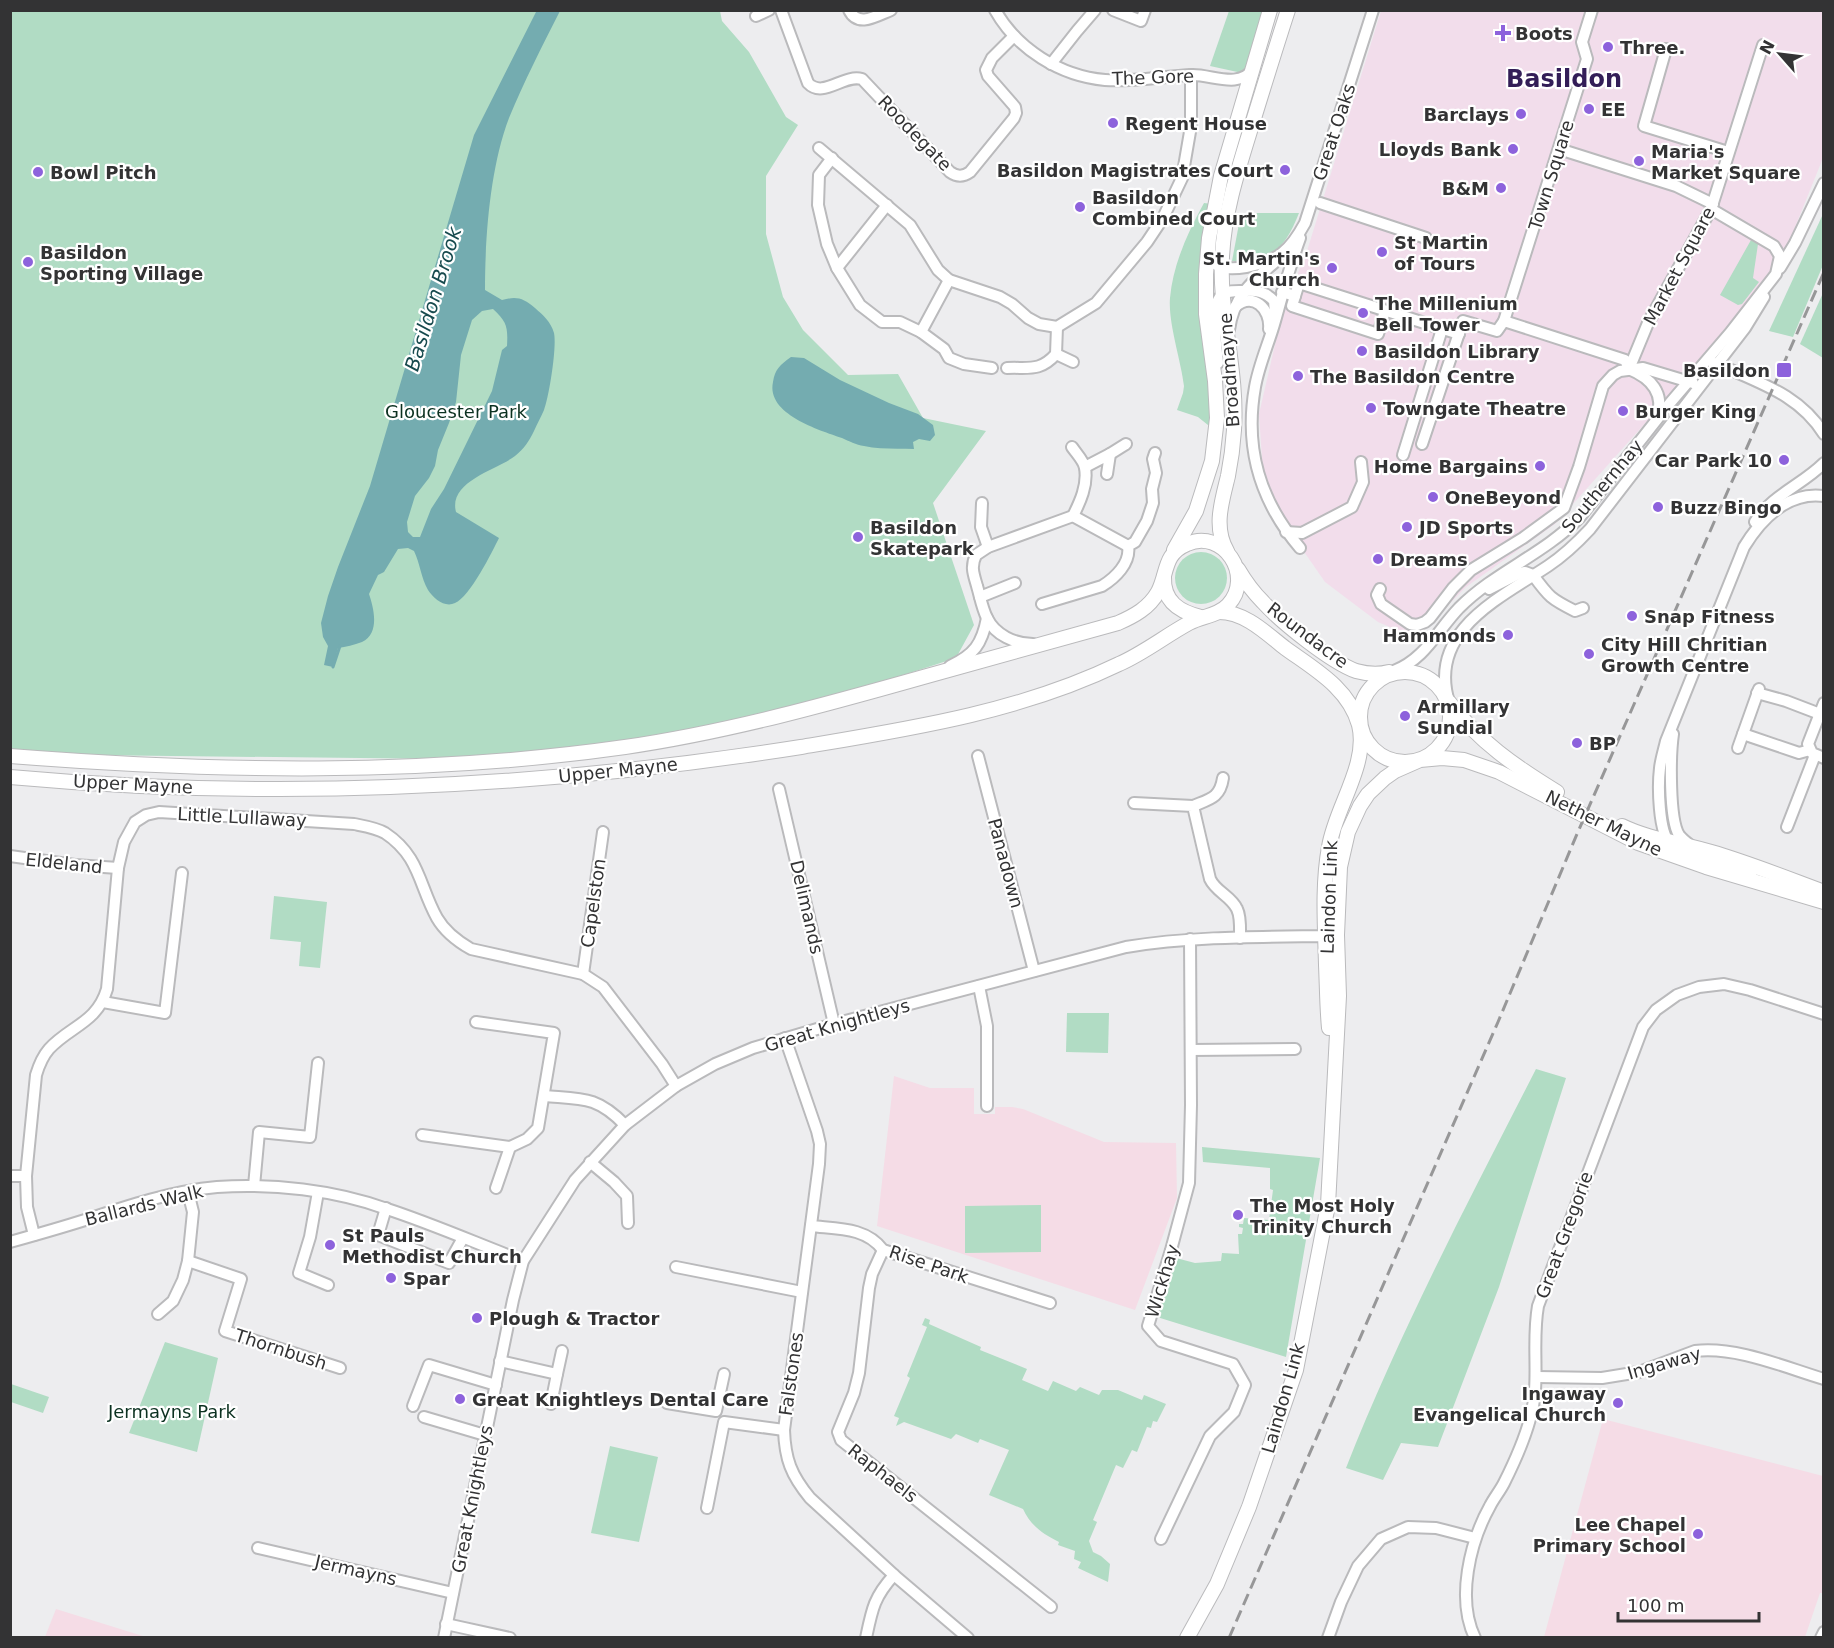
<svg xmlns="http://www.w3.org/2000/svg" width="1834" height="1648" font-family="'DejaVu Sans',sans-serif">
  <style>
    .commercial { fill: #f2ddeb }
    .education { fill: #f5dce6 }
    .green { fill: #b1dcc4 }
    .water { fill: #74acb0; fill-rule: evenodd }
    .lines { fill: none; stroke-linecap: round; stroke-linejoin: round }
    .stream { stroke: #74acb0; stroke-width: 3 }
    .minor-casing { stroke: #bababc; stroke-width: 14 }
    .major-casing { stroke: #bababc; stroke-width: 16 }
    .minor { stroke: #fff; stroke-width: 10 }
    .major { stroke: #fff; stroke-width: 14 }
    .rail { stroke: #979798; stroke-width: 3; stroke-dasharray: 12 6; stroke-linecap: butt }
    .poi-dot { fill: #8d62dc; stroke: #fff; stroke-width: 2 }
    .labels { text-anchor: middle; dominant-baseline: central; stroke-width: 4.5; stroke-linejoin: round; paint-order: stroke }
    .poi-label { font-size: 18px; font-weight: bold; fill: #333334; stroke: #fff; text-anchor: start }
    .street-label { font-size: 18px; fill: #333334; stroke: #fff }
    .park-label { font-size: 18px; fill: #0b3120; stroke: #fff }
    .water-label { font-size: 20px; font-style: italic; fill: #174a4e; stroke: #fff }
    .district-label { font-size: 24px; font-weight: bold; fill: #331d57; stroke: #fff }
  </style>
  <rect width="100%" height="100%" fill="#ededef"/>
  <!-- commercial -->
  <path class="commercial" d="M1381 11H1823V158L1787 247 1726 333 1555 524 1466 587 1416 638 1378 622 1325 582 1298 543 1279 511 1263 474 1259 414 1283 310 1307 251Z"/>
  <!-- education -->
  <g class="education">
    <path d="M894 1076 930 1088H974V1114H995V1107H1012L1023 1109 1104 1142 1176 1143 1177 1198 1135 1310 877 1226Z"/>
    <path d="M1603 1419 1823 1476V1593H1820L1805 1637H1544Z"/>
    <path d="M56 1609 146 1637H45Z"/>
  </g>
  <!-- green -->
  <g class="green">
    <path d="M11 11H720L722 21 749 52 786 117 798 125 766 176V234L783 297 803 330 848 375 898 374 923 418 986 431 933 503 974 625 956 658 820 702 634 742 445 759 87 755 11 749Z"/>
    <path d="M1229 11H1265L1248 68 1242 73 1210 66Z"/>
    <path d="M1204 203 1212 204 1213 429 1198 417 1177 410 1183 393 1184 386C1181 360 1168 323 1170 298 1173 264 1188 232 1204 203Z"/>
    <path d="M1241 213H1299C1286 246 1272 264 1232 261Z"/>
    <path d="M1823 214V265L1793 337 1769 331Z"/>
    <path d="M1751 240 1758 244 1753 278 1759 282 1742 304 1738 305 1720 295Z"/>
    <path d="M1823 293V358L1800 344Z"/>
    <circle cx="1201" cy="578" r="26"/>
    <path d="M274 896 327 902 320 968 299 966 301 942 270 939Z"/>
    <path d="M1067 1013H1109L1108 1053 1066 1052Z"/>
    <path d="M1536 1069 1566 1078 1499 1287 1438 1447 1401 1443 1383 1480 1346 1468C1400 1331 1469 1200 1536 1069Z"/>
    <path d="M1202 1147 1320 1158 1286 1357 1157 1317 1176 1258 1195 1263 1221 1261 1222 1253 1239 1254 1238 1234H1242L1243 1228 1239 1227V1224H1243L1244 1218 1269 1220 1273 1190 1270 1189V1168L1203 1162Z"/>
    <path d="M1041 1205V1252L965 1253V1206Z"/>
    <path d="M925 1318 930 1320 929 1324 981 1347 980 1350 1027 1369 1022 1380 1048 1391 1053 1381 1076 1391 1080 1387 1099 1395 1102 1390H1118L1142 1400 1144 1395 1166 1404 1157 1422 1153 1421 1151 1428 1147 1427 1137 1452 1132 1450 1123 1468 1116 1465 1093 1520 1097 1522 1089 1541 1093 1552 1101 1556 1110 1564 1108 1582 1078 1568 1081 1562 1074 1559 1075 1551 1058 1545 1059 1542C1043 1534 1031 1526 1023 1509L989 1495 1009 1450 980 1439 978 1443 956 1434 951 1439 904 1422 896 1426 899 1418 894 1416 910 1378 907 1376 927 1327 922 1325Z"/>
    <path d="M165 1342 218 1358 197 1452 129 1433Z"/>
    <path d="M11 1384 49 1397 43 1413 11 1402Z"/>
    <path d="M610 1446 658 1457 639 1542 591 1533Z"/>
  </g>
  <!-- water -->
  <g class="water">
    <path d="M537 10 560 11C542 46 524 82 509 118 490 168 485 237 485 290L502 300C517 296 523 298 535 308 543 315 551 322 554 333 557 347 549 397 544 410 541 417 537 424 534 431 529 441 524 449 515 456 497 470 448 481 456 512L499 538C492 552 470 597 455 603 445 608 434 599 428 590 421 578 420 563 414 551L408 548 398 549 384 572 378 575 369 594C374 609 380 633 362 642 354 645 346 647 338 648L333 667 324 665 328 646 323 637 321 623 328 596 338 567 370 486 474 135ZM493 309C507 322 508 327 507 346L502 350 492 391 444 489 431 509 420 537H413L408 532 407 522 415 496 429 478 435 466 438 450 449 423 456 402 461 355 472 320 482 311Z"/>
    <path d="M791 357 804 358 840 380 889 403 918 414 933 425 935 435 930 441 919 439 913 442 914 449C898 448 880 450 864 446 856 445 849 441 842 438 819 430 766 414 773 382 775 369 780 365 791 357Z"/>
  </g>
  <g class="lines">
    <!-- stream -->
    <path class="stream" d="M333 667 340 646"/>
    <defs>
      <g id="minor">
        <path d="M781 10 808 83C823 99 843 74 862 79L950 172C957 177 963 177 970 172L1014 118 1016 113 1015 107 988 76 986 70 992 58 1014 36"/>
        <path d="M849 10C858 28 876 16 891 10"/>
        <path d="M995 10C1017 49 1060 76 1105 80 1134 82 1163 76 1193 75 1213 75 1239 89 1253 69"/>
        <path d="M1113 10 1141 21 1145 10"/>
        <path d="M756 16 769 10"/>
        <path d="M1666 49 1644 126 1728 152"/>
        <path d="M1051 64 1077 31 1095 10"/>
        <path d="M819 148 910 225 938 270 949 280 1000 297 1012 304 1028 318 1039 324 1057 327 1096 303 1147 242 1163 218 1182 178 1191 126V75"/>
        <path d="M1559 149 1676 186 1713 204"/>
        <path d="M832 158 819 175 818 205 827 244 837 268 860 305 882 322H900L921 332 944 349 949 358 964 364 992 368"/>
        <path d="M1320 203 1426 238"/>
        <path d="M1300 238C1290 265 1283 293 1275 321 1269 343 1259 364 1255 387 1244 449 1260 501 1300 548"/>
        <path d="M1208 251C1208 253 1209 258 1211 260 1223 277 1269 264 1282 253 1292 246 1299 234 1305 223L1373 10"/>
        <path d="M837 268 887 205"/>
        <path d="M1780 268 1795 243 1824 183"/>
        <path d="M1282 292 1295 296 1299 283 1459 334"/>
        <path d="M1295 296 1292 306 1378 334 1385 311"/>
        <path d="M1235 307C1253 291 1271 309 1269 329"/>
        <path d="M1504 321 1587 59 1582 42 1592 10"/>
        <path d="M1229 330C1233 298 1251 282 1274 263"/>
        <path d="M921 332 949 280"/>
        <path d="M1056 354 1073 362"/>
        <path d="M1218 363C1217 348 1209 304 1222 295 1228 290 1238 291 1245 291 1257 290 1266 292 1274 301L1275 312"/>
        <path d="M1713 363 1718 364C1759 383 1799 394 1824 434"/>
        <path d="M1007 368C1029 367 1040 372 1056 354L1057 327"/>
        <path d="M1629 369 1648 323 1711 209 1763 45"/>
        <path d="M1629 369C1651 378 1665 393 1657 417"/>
        <path d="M1422 444 1463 321 1497 331 1504 321 1625 360 1629 369"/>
        <path d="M1072 447C1076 453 1084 461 1085 468 1088 485 1080 502 1073 516"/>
        <path d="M1110 454 1126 444"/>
        <path d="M1403 455 1442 329"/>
        <path d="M1085 467 1110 454 1107 474"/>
        <path d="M982 503 981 527 988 547"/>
        <path d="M1755 522C1772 495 1802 485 1824 463"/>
        <path d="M1286 532 1302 533 1352 507 1363 482 1361 462"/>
        <path d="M1533 575C1549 597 1551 599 1575 611L1583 608"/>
        <path d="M1380 589 1377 595 1381 604 1410 624 1417 625 1425 622 1430 618 1453 588 1471 570 1523 538 1564 508 1579 467 1603 386 1613 375 1620 371 1643 368 1693 383"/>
        <path d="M1489 589 1520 573 1525 572 1533 575"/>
        <path d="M980 597 1015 583"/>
        <path d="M1042 604 1102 586C1115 578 1131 563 1128 546L1135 542 1147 521 1153 503 1152 489 1156 473 1153 459 1155 453"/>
        <path d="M1033 644C1015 644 995 635 987 618 982 608 980 596 977 586 974 575 970 567 976 555L988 547 1073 516 1128 546"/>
        <path d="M950 666C974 655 982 644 987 618"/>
        <path d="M1394 671C1425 659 1437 631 1459 608 1496 571 1543 555 1580 517L1670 403 1730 333 1776 274 1780 256 1774 246 1711 209"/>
        <path d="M1757 693 1786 701 1820 714"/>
        <path d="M1449 702C1427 631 1500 598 1548 566 1563 556 1577 543 1590 529L1745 328 1764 297"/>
        <path d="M1824 703 1808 744 1812 753 1824 758"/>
        <path d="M1673 734C1670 755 1669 819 1679 835 1682 839 1686 842 1690 845"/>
        <path d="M1743 734 1799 753 1810 750"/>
        <path d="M1738 748 1759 689"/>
        <path d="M978 756 1034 971"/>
        <path d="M779 789 834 1024"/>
        <path d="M1134 803 1193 806 1210 879C1216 892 1231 896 1237 909 1241 917 1240 929 1240 938"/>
        <path d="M1193 806C1210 799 1220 798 1223 778"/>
        <path d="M1787 827 1815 755"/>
        <path d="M10 856 75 865 118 868"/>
        <path d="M1752 877C1727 861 1694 861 1671 844 1658 834 1658 784 1660 768 1661 759 1664 750 1666 741L1744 547C1761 519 1788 491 1824 496"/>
        <path d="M583 974 603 832"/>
        <path d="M979 986 987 1026V1106"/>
        <path d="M103 1002 165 1013 182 873"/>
        <path d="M476 1022 554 1033 538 1128 527 1139 510 1147"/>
        <path d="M785 1038 817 1131 820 1144 819 1164 784 1430C785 1459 791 1475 810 1498L894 1575 968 1638"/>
        <path d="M1191 1050 1295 1049"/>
        <path d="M545 1096C582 1099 597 1096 625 1125"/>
        <path d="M422 1135 510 1147 496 1188"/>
        <path d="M590 1162 614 1182 627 1196 628 1223"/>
        <path d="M10 1176H26"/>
        <path d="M254 1186 259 1132 310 1137 318 1063"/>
        <path d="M318 1192 310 1237 299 1273 328 1285"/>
        <path d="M386 1208 378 1235 449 1263 463 1238"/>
        <path d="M811 1226C837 1229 866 1227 883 1250L1050 1303"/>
        <path d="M34 1235 27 1207 26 1176 36 1075C39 1065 42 1057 49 1049 70 1026 97 1023 107 989L118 868 124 842 135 822 146 815 159 812 354 824C364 826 377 828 385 833 420 856 419 886 437 918 445 932 457 941 471 949L583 974 603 987 662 1064 676 1086"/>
        <path d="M10 1242C35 1235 60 1228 85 1220 127 1206 172 1191 217 1187 271 1183 335 1190 387 1209 433 1224 478 1244 523 1261"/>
        <path d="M883 1250 872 1274 869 1288 859 1373 854 1393 838 1432 841 1440 1051 1607"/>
        <path d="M188 1261 241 1279 225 1331 340 1368"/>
        <path d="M676 1267 802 1292"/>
        <path d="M158 1314 173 1301 183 1280 188 1261 193 1212 188 1192"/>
        <path d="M500 1361 557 1374 551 1404"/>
        <path d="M557 1374 562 1351"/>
        <path d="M1537 1377 1602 1378 1639 1372 1695 1351C1736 1346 1784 1367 1824 1379"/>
        <path d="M667 1403 716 1411 724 1374"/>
        <path d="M413 1406 429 1365 496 1385"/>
        <path d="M424 1417 485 1435"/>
        <path d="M707 1508 724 1422 784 1430"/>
        <path d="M1161 1539 1210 1436 1234 1412 1245 1385 1233 1364 1161 1341 1148 1326 1171 1250 1189 1183 1191 1105 1190 939"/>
        <path d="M258 1548 453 1593"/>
        <path d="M446 1624 510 1638"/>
        <path d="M444 1638 513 1300 523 1261 575 1180 625 1125 676 1086 715 1064 753 1048 834 1024 1126 947C1193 936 1263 937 1332 936"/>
        <path d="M866 1638C872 1609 874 1597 894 1575"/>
        <path d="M1328 1638 1341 1602 1358 1566 1381 1539 1408 1527 1436 1528 1475 1538"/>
        <path d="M1475 1638C1456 1599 1470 1542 1490 1506 1494 1498 1500 1491 1504 1483 1514 1463 1524 1441 1530 1419 1541 1381 1531 1345 1538 1306L1643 1027 1656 1010 1677 995 1699 987 1724 984 1750 990 1824 1014"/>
        <path d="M1821 1638 1824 1632"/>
      </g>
      <g id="major">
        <path d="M1174 550 1196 511 1212 461 1217 418 1215 381 1206 314V274L1209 238 1221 176 1270 10"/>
        <path d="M1227 551C1213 527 1222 501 1228 476 1231 461 1233 446 1234 430 1238 372 1219 315 1222 257 1224 213 1238 170 1251 128 1263 89 1275 50 1288 10"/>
        <path d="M1238 569C1245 581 1253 592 1263 602 1281 622 1331 662 1356 671 1367 674 1378 675 1389 672"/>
        <path d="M1164 577C1163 602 1180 612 1201 617"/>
        <path d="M1219 612C1245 612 1266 633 1285 648 1314 669 1349 688 1359 725 1369 764 1335 808 1329 847 1322 885 1325 926 1326 965 1327 986 1327 1007 1329 1028"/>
        <circle cx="1405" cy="717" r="45"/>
        <path d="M1449 702C1478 741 1516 767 1557 792"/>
        <path d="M10 756C215 772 422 776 625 747 728 732 828 704 927 676 991 658 1055 641 1118 623 1134 616 1149 608 1158 592 1168 573 1163 554 1187 544 1223 528 1255 576 1228 605 1218 616 1202 616 1189 623 1165 636 1144 653 1119 664 1020 712 909 729 801 747 540 788 273 801 10 777"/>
        <path d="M1622 826C1648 839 1682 843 1711 852 1749 863 1786 878 1824 892"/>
        <path d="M1187 1638 1217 1584 1249 1507 1296 1370 1328 1205 1339 996 1337 935 1340 867 1348 832 1360 806 1368 794 1385 778 1395 771 1420 760 1442 758 1464 760 1499 772 1638 843 1706 867 1824 902"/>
      </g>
    </defs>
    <!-- minor casing -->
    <use href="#minor" class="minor-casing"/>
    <!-- major casing -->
    <use href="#major" class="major-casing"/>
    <!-- minor -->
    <use href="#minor" class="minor"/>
    <!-- major -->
    <use href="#major" class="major"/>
    <!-- rail -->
    <path class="rail" d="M1229 1638 1498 1022 1577 834 1824 272"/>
  </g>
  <!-- markers -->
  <g class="poi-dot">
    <path d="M1500 24h6v6h6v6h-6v6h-6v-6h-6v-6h6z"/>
    <circle cx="1608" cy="47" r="6"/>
    <circle cx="1589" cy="109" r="6"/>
    <circle cx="1521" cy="114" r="6"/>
    <circle cx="1113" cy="123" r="6"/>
    <circle cx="1513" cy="149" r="6"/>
    <circle cx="1639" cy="161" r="6"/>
    <circle cx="1285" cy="170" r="6"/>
    <circle cx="38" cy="172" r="6"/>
    <circle cx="1501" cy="188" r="6"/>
    <circle cx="1080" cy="207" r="6"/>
    <circle cx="1382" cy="252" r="6"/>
    <circle cx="28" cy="262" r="6"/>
    <circle cx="1332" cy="268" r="6"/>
    <circle cx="1363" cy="313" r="6"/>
    <circle cx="1362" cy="351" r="6"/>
    <rect x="1776" y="362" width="16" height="16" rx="3"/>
    <circle cx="1298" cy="376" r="6"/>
    <circle cx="1371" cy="408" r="6"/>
    <circle cx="1623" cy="411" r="6"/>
    <circle cx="1784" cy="460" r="6"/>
    <circle cx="1540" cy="466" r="6"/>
    <circle cx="1433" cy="497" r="6"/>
    <circle cx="1658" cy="507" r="6"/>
    <circle cx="1407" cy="527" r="6"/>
    <circle cx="858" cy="537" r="6"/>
    <circle cx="1378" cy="559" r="6"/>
    <circle cx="1632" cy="616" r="6"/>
    <circle cx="1508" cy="635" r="6"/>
    <circle cx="1589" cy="654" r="6"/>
    <circle cx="1405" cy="716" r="6"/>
    <circle cx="1577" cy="743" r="6"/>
    <circle cx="1238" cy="1215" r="6"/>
    <circle cx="330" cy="1245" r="6"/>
    <circle cx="391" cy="1278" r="6"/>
    <circle cx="477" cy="1318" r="6"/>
    <circle cx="460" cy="1399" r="6"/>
    <circle cx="1618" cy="1403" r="6"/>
    <circle cx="1698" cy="1534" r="6"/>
  </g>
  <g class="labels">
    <!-- poi labels -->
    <g class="poi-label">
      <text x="1515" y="33">Boots</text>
      <text x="1620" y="47">Three.</text>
      <text x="1601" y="109">EE</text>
      <text x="1509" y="114" text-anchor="end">Barclays</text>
      <text x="1125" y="123">Regent House</text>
      <text x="1501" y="149" text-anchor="end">Lloyds Bank</text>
      <text x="1651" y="151">Maria's<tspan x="1651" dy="21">Market Square</tspan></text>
      <text x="1273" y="170" text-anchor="end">Basildon Magistrates Court</text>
      <text x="50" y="172">Bowl Pitch</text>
      <text x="1489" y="188" text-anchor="end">B&amp;M</text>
      <text x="1092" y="197">Basildon<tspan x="1092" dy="21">Combined Court</tspan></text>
      <text x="1394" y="242">St Martin<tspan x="1394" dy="21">of Tours</tspan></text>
      <text x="40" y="252">Basildon<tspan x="40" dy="21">Sporting Village</tspan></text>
      <text x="1320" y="258" text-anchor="end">St. Martin's<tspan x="1320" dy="21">Church</tspan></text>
      <text x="1375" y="303">The Millenium<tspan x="1375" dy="21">Bell Tower</tspan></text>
      <text x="1374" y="351">Basildon Library</text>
      <text x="1770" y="370" text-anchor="end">Basildon</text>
      <text x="1310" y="376">The Basildon Centre</text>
      <text x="1383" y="408">Towngate Theatre</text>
      <text x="1635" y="411">Burger King</text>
      <text x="1772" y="460" text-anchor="end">Car Park 10</text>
      <text x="1528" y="466" text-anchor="end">Home Bargains</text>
      <text x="1445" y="497">OneBeyond</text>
      <text x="1670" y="507">Buzz Bingo</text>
      <text x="870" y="527">Basildon<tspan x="870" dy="21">Skatepark</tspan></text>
      <text x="1419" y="527">JD Sports</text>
      <text x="1390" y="559">Dreams</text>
      <text x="1644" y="616">Snap Fitness</text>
      <text x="1496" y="635" text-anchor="end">Hammonds</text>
      <text x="1601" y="644">City Hill Chritian<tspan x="1601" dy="21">Growth Centre</tspan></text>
      <text x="1417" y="706">Armillary<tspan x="1417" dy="21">Sundial</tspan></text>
      <text x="1589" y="743">BP</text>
      <text x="1250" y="1205">The Most Holy<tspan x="1250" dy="21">Trinity Church</tspan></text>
      <text x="342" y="1235">St Pauls<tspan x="342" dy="21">Methodist Church</tspan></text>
      <text x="403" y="1278">Spar</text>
      <text x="489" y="1318">Plough &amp; Tractor</text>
      <text x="1606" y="1393" text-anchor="end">Ingaway<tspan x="1606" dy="21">Evangelical Church</tspan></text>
      <text x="472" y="1399">Great Knightleys Dental Care</text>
      <text x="1686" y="1524" text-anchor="end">Lee Chapel<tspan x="1686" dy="21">Primary School</tspan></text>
    </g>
    <!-- street labels -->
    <g class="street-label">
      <text transform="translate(1153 77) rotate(-2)">The Gore</text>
      <text transform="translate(1334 132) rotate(-72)">Great Oaks</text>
      <text transform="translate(915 133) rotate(46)">Roodegate</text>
      <text transform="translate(1551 175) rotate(-73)">Town Square</text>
      <text transform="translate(1679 266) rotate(-62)">Market Square</text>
      <text transform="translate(1229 370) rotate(-94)">Broadmayne</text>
      <text transform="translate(1602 486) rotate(-50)">Southernhay</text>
      <text transform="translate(1308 635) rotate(37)">Roundacre</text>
      <text transform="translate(618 770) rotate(-6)">Upper Mayne</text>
      <text transform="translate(133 784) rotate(3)">Upper Mayne</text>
      <text transform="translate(242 817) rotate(3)">Little Lullaway</text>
      <text transform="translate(1604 823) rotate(26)">Nether Mayne</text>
      <text transform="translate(64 863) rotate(6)">Eldeland</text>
      <text transform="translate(1006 863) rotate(75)">Panadown</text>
      <text transform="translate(1329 897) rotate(-88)">Laindon Link</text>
      <text transform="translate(593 903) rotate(-82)">Capelston</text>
      <text transform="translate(807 907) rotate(77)">Delimands</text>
      <text transform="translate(837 1025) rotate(-16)">Great Knightleys</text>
      <text transform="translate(144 1205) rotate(-14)">Ballards Walk</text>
      <text transform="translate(1564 1235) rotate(-70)">Great Gregorie</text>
      <text transform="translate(929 1264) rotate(19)">Rise Park</text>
      <text transform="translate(1162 1281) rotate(-73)">Wickhay</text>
      <text transform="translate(281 1349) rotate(18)">Thornbush</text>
      <text transform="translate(1664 1363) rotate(-16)">Ingaway</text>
      <text transform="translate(791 1374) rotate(-82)">Falstones</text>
      <text transform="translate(1283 1398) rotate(-74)">Laindon Link</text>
      <text transform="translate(883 1473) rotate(38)">Raphaels</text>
      <text transform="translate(472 1499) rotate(-79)">Great Knightleys</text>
      <text transform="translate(356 1570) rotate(13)">Jermayns</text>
    </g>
    <!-- park labels -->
    <g class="park-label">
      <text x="456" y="411">Gloucester Park</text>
      <text x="172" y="1411">Jermayns Park</text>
    </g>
    <!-- water labels -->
    <g class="water-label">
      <text transform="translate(433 299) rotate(-73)">Basildon Brook</text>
    </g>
    <!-- district labels -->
    <g class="district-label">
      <text x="1564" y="79">Basildon</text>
    </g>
  </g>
  <!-- border -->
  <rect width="1834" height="1648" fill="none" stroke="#333334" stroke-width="24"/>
  <!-- north arrow -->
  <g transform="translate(1780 54) rotate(298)" stroke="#ffffff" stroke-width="4.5" paint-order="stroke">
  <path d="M0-4.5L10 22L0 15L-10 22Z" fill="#333334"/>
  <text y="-9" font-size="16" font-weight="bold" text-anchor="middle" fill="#333334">N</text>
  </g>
  <!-- scale -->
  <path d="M1618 1612v9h141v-9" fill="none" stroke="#333334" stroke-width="3"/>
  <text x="1627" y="1612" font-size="18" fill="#333334" stroke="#ffffff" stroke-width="4.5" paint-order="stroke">100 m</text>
</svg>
